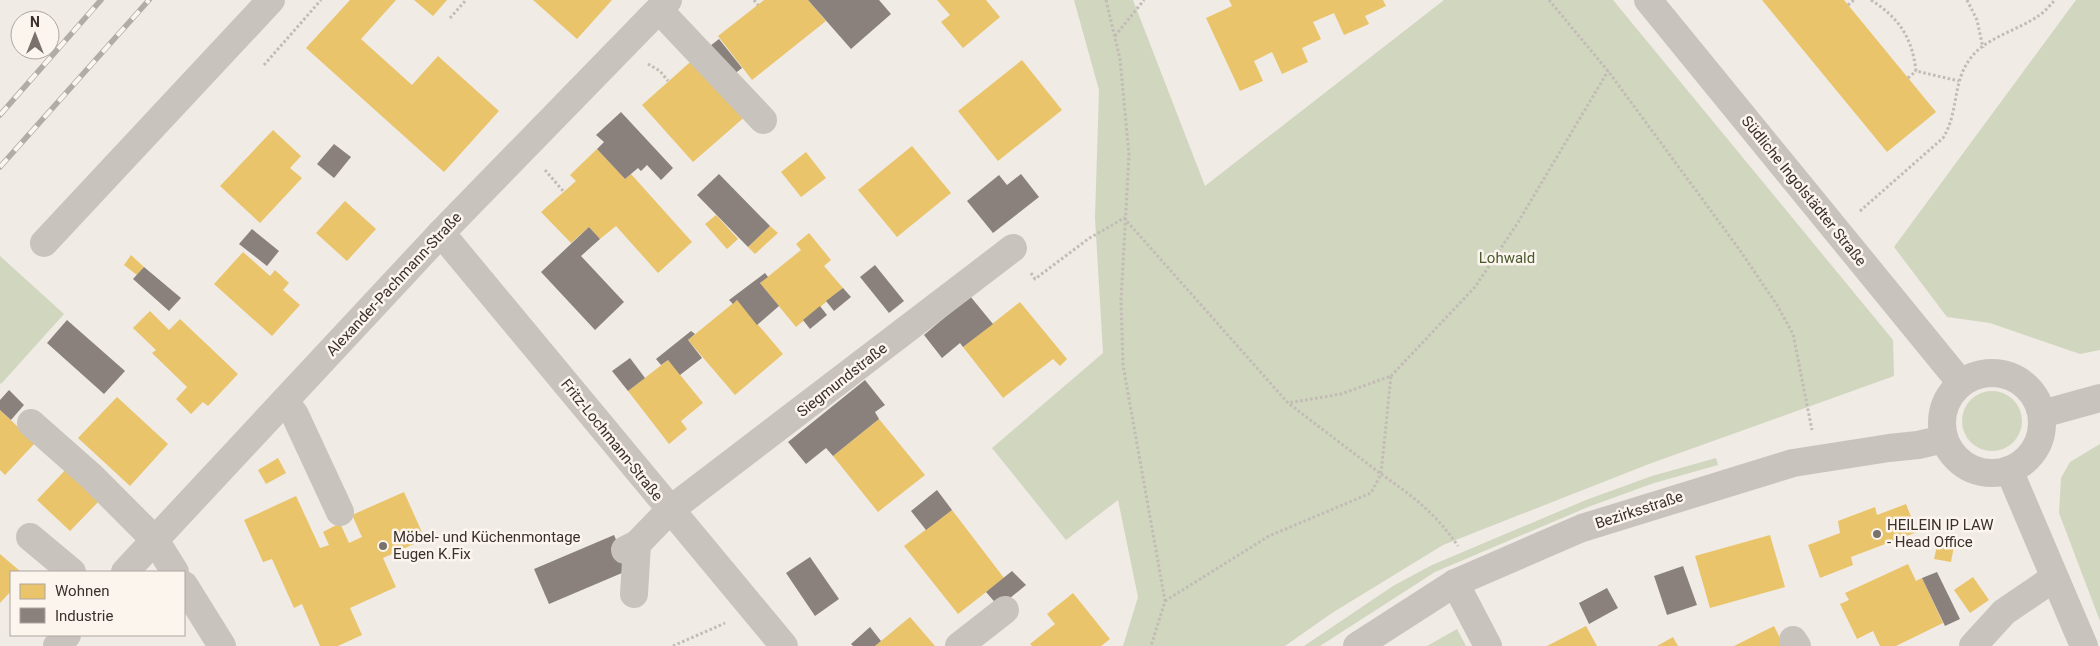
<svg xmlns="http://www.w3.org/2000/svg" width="2100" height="646" font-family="Roboto,sans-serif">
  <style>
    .green { fill: #d1d6bf }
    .homes { fill: #e9c46a }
    .industry { fill: #8a817c }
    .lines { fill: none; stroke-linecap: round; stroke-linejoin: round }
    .path { stroke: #c2bbb6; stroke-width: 3; stroke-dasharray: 2.5 2.5; stroke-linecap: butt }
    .minor { stroke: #c9c3be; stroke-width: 28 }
    .rail-casing { stroke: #b1aca8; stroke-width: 5.5 }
    .rail { stroke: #fbf5ee; stroke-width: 4; stroke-dasharray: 11; stroke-linecap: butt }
    .poi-dot { fill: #7a716c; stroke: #fbf5ee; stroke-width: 2 }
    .labels { text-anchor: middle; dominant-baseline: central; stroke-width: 5; stroke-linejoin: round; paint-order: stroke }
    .street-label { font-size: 15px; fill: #3b302b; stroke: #fbf5ee }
    .park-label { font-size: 15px; fill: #4a5a2e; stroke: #fbf5ee }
    .poi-label { font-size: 15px; fill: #3b302b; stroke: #fbf5ee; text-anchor: start }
  </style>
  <rect width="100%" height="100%" fill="#f0ebe5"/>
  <!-- green -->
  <g class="green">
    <path d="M1074 0H1133L1205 186 1444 0H1613L1893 340 1894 376 1649 464 1443 545 1332 613 1285 646H1123L1138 597 1118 500 1066 540 992 448 1103 353 1095 218 1099 90Z"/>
    <path d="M2076 0H2100V350L2080 354 1990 323 1947 317 1894 247Z"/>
    <path d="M0 256 64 314 1 384 0 383Z"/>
    <circle cx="1992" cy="421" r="30"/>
    <path d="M2100 444V621L2059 513 2061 478 2070 462Z"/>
    <path d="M1716 458 1718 465 1654 483 1588 507 1435 572 1320 646H1304L1393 586 1432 565 1586 500 1652 476Z"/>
    <path d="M1457 629 1466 646H1427Z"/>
  </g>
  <!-- homes -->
  <g class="homes">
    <path d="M350 0H396L361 39 412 85 438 56 499 111 444 172 306 48Z"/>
    <path d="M414 0H447L433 16Z"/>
    <path d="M533 0H612L577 39Z"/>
    <path d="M764 0H808L826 21 752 80 718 36Z"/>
    <path d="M937 0H986L1000 17 963 48 941 22 950 15Z"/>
    <path d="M1229 0H1383L1386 6 1365 16 1369 24 1344 35 1334 13 1313 22 1321 39 1302 48 1308 62 1282 74 1272 52 1254 61 1263 81 1240 91 1206 18 1232 6Z"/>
    <path d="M1762 0H1844L1936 112 1887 152Z"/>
    <path d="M697 56 748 114 693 162 642 105Z"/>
    <path d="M1022 60 1062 110 998 161 958 111Z"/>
    <path d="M273 130 301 156 290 168 302 178 260 223 220 186Z"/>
    <path d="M912 146 951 193 897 237 858 190Z"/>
    <path d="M597 149 625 179 631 174 692 242 658 273 616 226 600 239 589 227 571 243 541 212 576 181 570 175Z"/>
    <path d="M806 152 826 178 801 197 781 172Z"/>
    <path d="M345 201 376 229 347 261 316 233Z"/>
    <path d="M716 215 738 239 727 249 705 224Z"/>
    <path d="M770 226 778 233 755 254 748 247Z"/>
    <path d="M809 233 831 260 824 266 843 288 796 327 760 283 801 250 796 244Z"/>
    <path d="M243 252 270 276 275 270 289 283 283 290 300 305 272 336 214 284Z"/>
    <path d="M131 255 144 267 137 275 124 265Z"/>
    <path d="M737 300 783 354 735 395 688 340Z"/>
    <path d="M1020 302 1067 359 1060 366 1053 359 1003 398 963 347Z"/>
    <path d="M150 311 169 330 180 319 238 374 208 406 203 402 191 414 176 399 187 387 152 353 156 350 133 328Z"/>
    <path d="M668 360 703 403 681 421 687 429 669 444 628 391Z"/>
    <path d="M117 397 168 444 130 486 78 438Z"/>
    <path d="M0 410 35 443 5 475 0 470Z"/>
    <path d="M879 419 925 475 878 512 833 456Z"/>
    <path d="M278 458 286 473 266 484 258 470Z"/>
    <path d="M71 464 101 499 70 531 37 500Z"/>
    <path d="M404 492 425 539 383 558 396 587 350 608 362 635 338 646H320L302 604 294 608 272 559 263 562 244 520 296 496 320 548 329 545 323 532 340 523 349 543 362 537 352 515Z"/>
    <path d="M1906 504 1917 532 1851 557 1853 565 1820 578 1808 545 1840 533 1838 521 1875 507 1877 515Z"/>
    <path d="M952 510 1004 578 958 614 904 546Z"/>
    <path d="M1770 535 1785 587 1710 608 1695 556Z"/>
    <path d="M1938 542 1954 546 1951 562 1934 559Z"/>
    <path d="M0 554 21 572H11V591L0 603Z"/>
    <path d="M1908 564 1916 581 1922 578 1943 623 1896 646H1880L1873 631 1857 639 1840 604 1849 600 1845 593Z"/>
    <path d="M1973 577 1989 600 1970 613 1954 590Z"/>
    <path d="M1073 593 1110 639 1101 646H1032L1030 644 1055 624 1047 614Z"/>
    <path d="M910 617 935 646H875L881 641Z"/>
    <path d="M1586 626 1597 646H1547Z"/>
    <path d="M1774 626 1784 646H1734Z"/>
    <path d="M1673 637 1678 646H1657Z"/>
  </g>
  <!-- industry -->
  <g class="industry">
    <path d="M808 0H879L891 14 851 49Z"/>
    <path d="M719 39 742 68 733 75 710 46Z"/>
    <path d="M621 112 673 168 661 180 647 165 641 171 638 168 625 179 597 149 604 142 596 135Z"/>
    <path d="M334 144 351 157 334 178 317 164Z"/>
    <path d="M719 174 770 226 748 247 697 195Z"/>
    <path d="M1021 174 1039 197 993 233 967 201 999 175 1007 185Z"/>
    <path d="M589 227 600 239 581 256 624 302 595 330 541 272Z"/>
    <path d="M252 229 279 251 267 266 239 244Z"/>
    <path d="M875 265 904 301 889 313 860 277Z"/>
    <path d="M144 267 181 298 169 311 133 279Z"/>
    <path d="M765 273 768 277 760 283 779 306 757 325 737 300 733 304 729 300Z"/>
    <path d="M843 288 851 297 834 311 826 301Z"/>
    <path d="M970 296 993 324 963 347 960 343 942 358 924 335Z"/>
    <path d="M820 306 827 315 810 329 803 320Z"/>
    <path d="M67 320 125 371 104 394 47 343Z"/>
    <path d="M691 331 695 334 688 340 702 358 680 375 668 360 661 365 656 359Z"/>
    <path d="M630 358 645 378 628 391 612 371Z"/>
    <path d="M865 380 885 405 875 412 879 419 833 456 826 448 806 464 788 442Z"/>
    <path d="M9 390 24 405 11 420 0 410V400Z"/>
    <path d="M937 490 952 510 926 530 911 511Z"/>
    <path d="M614 535 629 570 549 604 534 569Z"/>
    <path d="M810 557 839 599 815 616 786 573Z"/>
    <path d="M1683 566 1697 605 1667 615 1654 576Z"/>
    <path d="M1012 571 1026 585 999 607 986 592Z"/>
    <path d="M1937 572 1960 619 1945 626 1922 578Z"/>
    <path d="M1607 588 1618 608 1589 624 1579 603Z"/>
    <path d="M870 627 881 641 875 646H853L851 644Z"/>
  </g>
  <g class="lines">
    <!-- path -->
    <g class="path">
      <path d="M754 0 758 5"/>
      <path d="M1106 0 1120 59 1129 155 1121 300 1123 365 1165 601 1151 646"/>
      <path d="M1549 0 1608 71 1739 249 1777 305 1793 334 1812 430"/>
      <path d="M1871 0C1899 18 1912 37 1916 71L1959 81"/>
      <path d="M1967 0 1977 20 1983 48"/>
      <path d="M1848 5 1854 0"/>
      <path d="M450 18 466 0"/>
      <path d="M1115 36 1144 0"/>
      <path d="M648 64 660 71 668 81"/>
      <path d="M264 65 321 0"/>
      <path d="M1908 78 1916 71"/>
      <path d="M545 170 564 192"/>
      <path d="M1860 211 1943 138C1959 112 1952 83 1970 59 1984 38 2019 30 2038 16 2045 12 2050 5 2055 0"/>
      <path d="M1031 273 1035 279 1088 239 1124 218 1288 403 1381 474 1391 376 1341 394 1288 403"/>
      <path d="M1391 376 1475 287 1517 224 1608 71"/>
      <path d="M1165 601 1269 536 1371 493 1381 474C1413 496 1436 514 1458 546"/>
      <path d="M673 646 725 623"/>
    </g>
    <!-- minor -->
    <g class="minor">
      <path d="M1648 0 1961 383"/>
      <path d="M659 10 763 120"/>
      <path d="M441 233 784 646"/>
      <path d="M44 243 271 0"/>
      <circle cx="1992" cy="423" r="50"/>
      <path d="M285 401 295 415 340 512"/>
      <path d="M2042 414 2100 398"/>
      <path d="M31 423 91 476 155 540 175 572"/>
      <path d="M2009 470 2084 646"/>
      <path d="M30 537 72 572"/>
      <path d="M625 550 637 544 670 510 1013 248"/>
      <path d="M125 572 441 233 668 0"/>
      <path d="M1455 583 1488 646"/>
      <path d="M184 585 222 646"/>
      <path d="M634 594 637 544"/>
      <path d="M1793 640 1797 646"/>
      <path d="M57 646 67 635"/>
      <path d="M959 646 1005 610"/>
      <path d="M1357 646 1455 583 1582 528 1793 463 1889 448 1918 445 1944 439"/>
      <path d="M1973 646 2004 612 2054 578"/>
    </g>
    <defs>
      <g id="rail">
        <path d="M0 115 101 0"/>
        <path d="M0 167 149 0"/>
      </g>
    </defs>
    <!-- rail casing -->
    <use href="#rail" class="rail-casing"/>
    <!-- rail -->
    <use href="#rail" class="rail"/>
  </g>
  <!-- markers -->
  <g class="poi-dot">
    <circle cx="1877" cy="534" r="5"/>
    <circle cx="383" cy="546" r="5"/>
  </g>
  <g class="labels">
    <!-- street labels -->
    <g class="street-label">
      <text transform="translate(1804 191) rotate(51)">Südliche Ingolstädter Straße</text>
      <text transform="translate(394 284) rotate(-47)">Alexander-Pachmann-Straße</text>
      <text transform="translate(842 380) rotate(-38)">Siegmundstraße</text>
      <text transform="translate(612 440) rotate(51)">Fritz-Lochmann-Straße</text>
      <text transform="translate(1639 510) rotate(-18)">Bezirksstraße</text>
    </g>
    <!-- park labels -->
    <g class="park-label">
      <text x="1507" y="258">Lohwald</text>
    </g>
    <!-- poi labels -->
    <g class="poi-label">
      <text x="1887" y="525">HEILEIN IP LAW<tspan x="1887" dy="17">- Head Office</tspan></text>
      <text x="393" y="537">Möbel- und Küchenmontage<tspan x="393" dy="17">Eugen K.Fix</tspan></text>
    </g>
  </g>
  <!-- legend -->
  <rect x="10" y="571" width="175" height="65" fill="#fbf5ee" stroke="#aea6a0"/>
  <rect x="20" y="584" width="25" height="15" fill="#e9c46a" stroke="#aea6a0"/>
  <text x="55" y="596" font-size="15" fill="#3b302b">Wohnen</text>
  <rect x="20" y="608" width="25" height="15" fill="#8a817c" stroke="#aea6a0"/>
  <text x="55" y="621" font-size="15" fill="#3b302b">Industrie</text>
  <!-- north arrow -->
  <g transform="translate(35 35)"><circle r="24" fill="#fbf5ee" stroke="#aea6a0"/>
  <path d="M0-4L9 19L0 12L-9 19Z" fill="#7a716c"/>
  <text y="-8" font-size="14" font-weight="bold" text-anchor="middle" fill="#3b302b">N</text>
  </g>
</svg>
